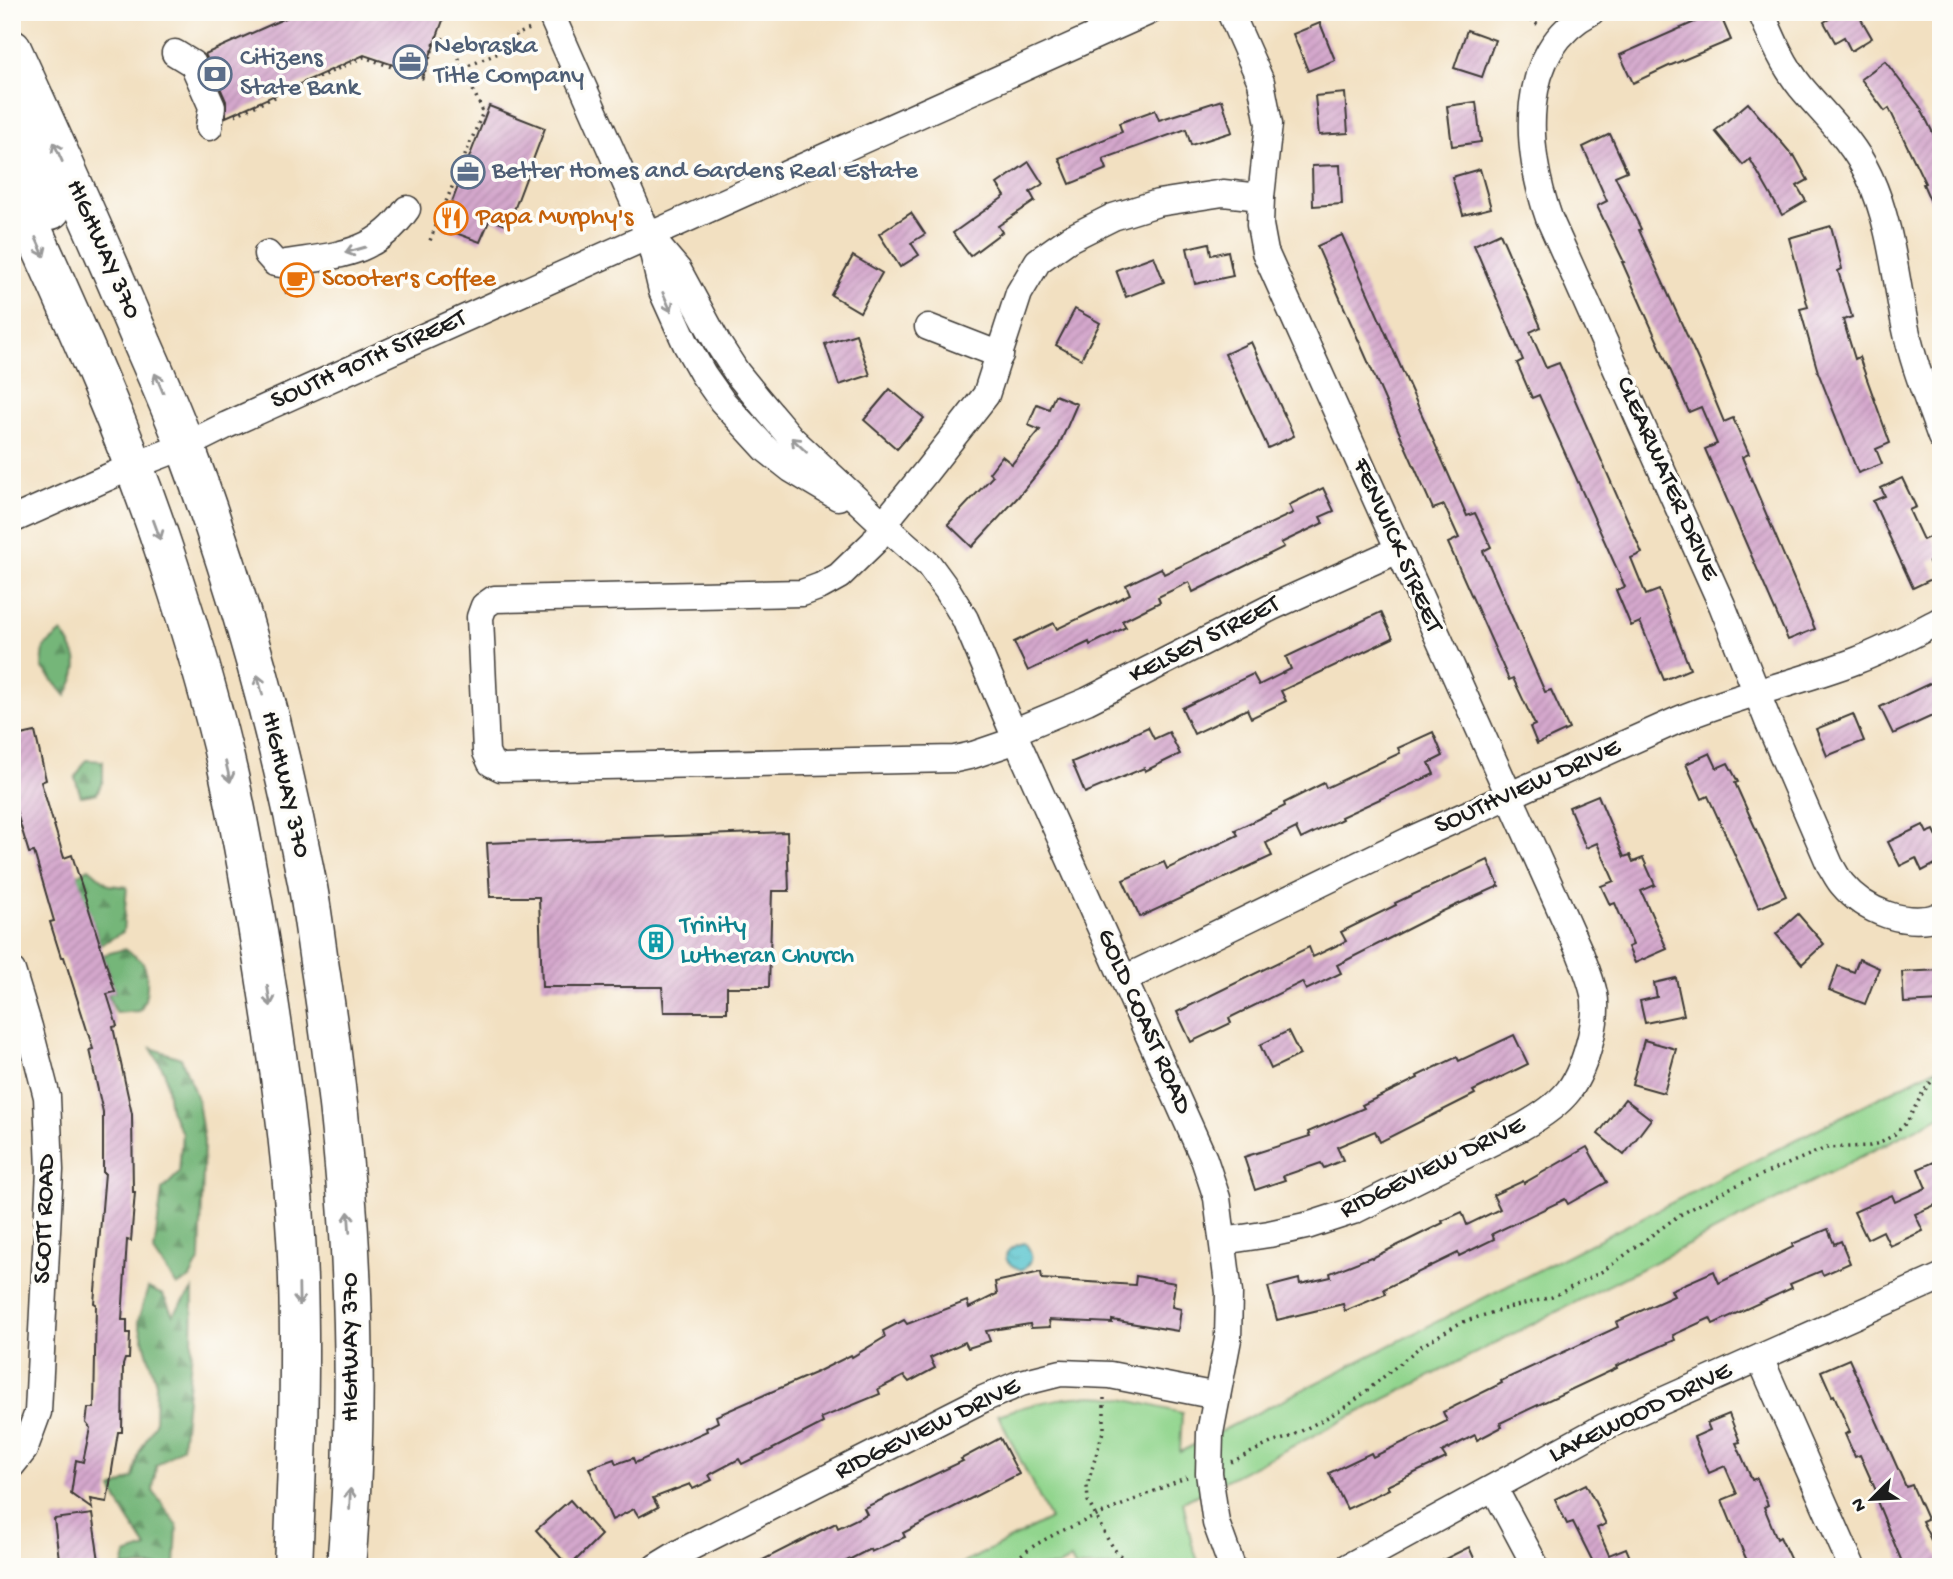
<svg xmlns="http://www.w3.org/2000/svg" width="1953" height="1579" font-family="'Gochi Hand',sans-serif">
  <style>
    .green { fill: #92d58e; stroke: #577855; stroke-width: 2 }
    .forest { fill: url(#forest-firs); stroke: #48694a; stroke-width: 2 }
    .water { fill: url(#water-ripples); stroke: #387074; stroke-width: 2 }
    .building { fill: url(#building-hatch) }
    .lines { fill: none; stroke-linecap: round; stroke-linejoin: round }
    .minor-casing { stroke: #3c3935; stroke-width: 29 }
    .highway-casing { stroke: #3c3935; stroke-width: 41 }
    .path { stroke: #3c3935; stroke-width: 3.5; stroke-dasharray: 2 5; stroke-linecap: butt }
    .minor { stroke: #fff; stroke-width: 26 }
    .highway { stroke: #fff; stroke-width: 38 }
    .oneway { stroke: #999 }
    .labels { text-anchor: middle; dominant-baseline: central; stroke-width: 7; stroke-linejoin: round; paint-order: stroke }
    .service-label { font-size: 26px; fill: #4e5e75; stroke: #fdfcf7; text-anchor: start }
    .food-label { font-size: 26px; fill: #c56008; stroke: #fdfcf7; text-anchor: start }
    .street-label { font-size: 26px; fill: #1c1c1c; stroke: #fdfcf7 }
    .culture-label { font-size: 26px; fill: #0d838f; stroke: #fdfcf7; text-anchor: start }
  </style>
  <defs>
    <pattern id="forest-firs" width="22" height="20" patternUnits="userSpaceOnUse" patternTransform="scale(1.75)"><rect width="22" height="20" fill="#75b679"/><path d="M5 1l3.5 6h-7zM16 11l3.5 6h-7z" fill="#5f9362"/></pattern>
    <pattern id="water-ripples" width="26" height="14" patternUnits="userSpaceOnUse" patternTransform="scale(1.75)"><rect width="26" height="14" fill="#55c3cd"/><path d="M2 4q2-2 4 0t4 0M15 11q2-2 4 0t4 0" fill="none" stroke="#49a7af"/></pattern>
    <pattern id="building-hatch" width="6" height="6" patternUnits="userSpaceOnUse" patternTransform="scale(1.75)"><rect width="6" height="6" fill="#d4a7cc"/><path d="M-1 1l2-2M0 6l6-6M5 7l2-2" fill="none" stroke="#b58faf"/></pattern>
  </defs>
  <rect width="100%" height="100%" fill="#fdfcf7"/>
  <filter id="ink" filterUnits="userSpaceOnUse"><feTurbulence type="fractalNoise" baseFrequency=".0143" numOctaves="2"/><feDisplacementMap in="SourceGraphic" scale="14" xChannelSelector="R" yChannelSelector="G"/><feConvolveMatrix kernelMatrix="1 2 1 2 8 2 1 2 1" color-interpolation-filters="sRGB"/></filter>
  <filter id="wash" filterUnits="userSpaceOnUse"><feTurbulence type="fractalNoise" baseFrequency=".00686" numOctaves="4" result="noise"/><feDisplacementMap in="SourceGraphic" scale="28" xChannelSelector="R" yChannelSelector="G"/><feGaussianBlur stdDeviation="1.57" result="paint"/><feColorMatrix in="noise" values="0 0 0 0 0 0 0 0 0 0 0 0 0 0 0 0 0 1.4 0 .05"/><feComposite in="paint" operator="in"/></filter>
  <g filter="url(#wash)">
    <rect width="100%" height="100%" fill="#f2e0c1"/>
    <!-- green -->
    <path class="green" d="M1941 1066V1116L1183 1502 1192 1544 1200 1567H1075L1071 1559 1057 1567H956L1050 1519 998 1415C1036 1402 1077 1392 1117 1398 1139 1402 1160 1408 1182 1413L1180 1452Z"/>
    <!-- forest -->
    <g class="forest">
      <path d="M62 632C81 661 81 666 66 696L42 667 44 647Z"/>
      <path d="M86 760 103 761V780L97 793 81 796 75 778Z"/>
      <path d="M89 868 109 885 127 887 123 932 100 945 77 875Z"/>
      <path d="M124 949C129 953 139 957 142 962 151 974 147 1000 140 1011L116 1013 107 994 115 992 103 955Z"/>
      <path d="M151 1048 181 1058 198 1101 204 1141 200 1259 190 1278 177 1286 154 1252 162 1190 179 1173 182 1133 170 1110 165 1073Z"/>
      <path d="M148 1288 163 1295 173 1315 193 1289 192 1349 182 1447 156 1466 153 1491 177 1525 175 1567H123L126 1555 147 1548 123 1511 112 1489 133 1478 139 1453 155 1423 156 1383 138 1321Z"/>
    </g>
    <!-- water -->
    <path class="water" d="M1025 1243C1033 1253 1035 1262 1022 1270 998 1261 1003 1248 1025 1243Z"/>
    <g id="blocks">
      <!-- building -->
      <g class="building">
        <path d="M299 12H446L423 75 364 55 226 117V101L205 54Z"/>
        <path d="M1717 12H1719L1731 40 1669 66 1633 83 1620 55Z"/>
        <path d="M1841 12H1857L1872 38 1851 51 1844 37 1835 42 1824 22Z"/>
        <path d="M1320 23 1335 60 1308 71 1293 34Z"/>
        <path d="M1467 30 1495 40 1482 77 1454 68Z"/>
        <path d="M1885 61 1920 107 1941 149V225L1923 184 1925 183 1889 108 1885 111 1861 79Z"/>
        <path d="M1345 93 1348 133 1319 135 1315 96Z"/>
        <path d="M1222 100 1232 132 1191 145 1186 129 1103 159 1107 169 1070 184 1059 158 1122 132 1119 123 1155 110 1159 120Z"/>
        <path d="M1476 102 1481 142 1452 146 1447 106Z"/>
        <path d="M1748 103 1793 156 1794 155 1808 180 1797 186 1806 201 1782 215 1750 159 1743 165 1715 131Z"/>
        <path d="M489 106 545 128 508 226 490 219 480 242 442 228Z"/>
        <path d="M1610 134 1627 171 1615 176 1641 229 1639 230 1700 364 1724 422 1733 418 1749 454 1742 457 1815 629 1788 640 1705 449 1717 444 1701 407 1689 412 1622 262H1624L1597 206 1607 201 1583 147Z"/>
        <path d="M1029 162 1043 184 1030 192 1035 201 998 226 1002 232 970 256 953 233 1005 196 997 184Z"/>
        <path d="M1340 165 1342 204 1313 206 1312 166Z"/>
        <path d="M1480 169 1491 208 1463 215 1452 177Z"/>
        <path d="M911 213 925 234 911 243 919 255 900 267 879 234Z"/>
        <path d="M1831 226 1842 269 1838 271 1852 317 1843 320 1855 359 1859 357 1890 443 1876 449 1882 464 1858 473 1818 372 1800 309 1808 307 1789 238Z"/>
        <path d="M1500 233 1541 327 1530 332 1546 368 1559 363 1642 553 1631 558 1646 595 1659 590 1690 669 1664 680 1640 622 1631 626 1616 590 1625 587 1539 395 1532 398 1517 363 1523 360 1474 245Z"/>
        <path d="M1342 235 1467 516 1475 513 1491 547 1483 551 1545 692 1551 690 1569 729 1537 744 1530 727 1535 725 1513 678 1509 680 1448 543 1459 538 1444 505 1433 509 1317 246Z"/>
        <path d="M1209 243 1211 255 1228 251 1233 276 1195 284 1187 248Z"/>
        <path d="M853 256 882 273 860 312 831 295Z"/>
        <path d="M1154 256 1164 282 1126 297 1116 270Z"/>
        <path d="M311 275 313 289 286 293 283 280Z"/>
        <path d="M1075 309 1100 323 1081 359 1056 345Z"/>
        <path d="M856 334 870 375 839 385 825 344Z"/>
        <path d="M1251 342 1294 436 1268 448 1225 354Z"/>
        <path d="M890 389 924 418 897 449 864 420Z"/>
        <path d="M1055 395 1077 404 1057 450 1018 497 972 547 948 524 993 476 989 473 1002 456 1012 464 1040 430 1028 425 1037 404 1049 409Z"/>
        <path d="M1902 478 1916 507 1909 510 1923 540 1931 536 1941 556 1929 562 1936 577 1913 588 1873 501 1885 496 1881 488Z"/>
        <path d="M1323 488 1334 511 1320 517 1323 523 1281 543 1284 547 1193 592 1189 582 1158 597 1160 602 1122 621 1126 627 1090 645 1089 642 1028 671 1014 642 1054 623 1057 629 1130 594 1126 585 1161 568 1164 574 1293 513 1289 505Z"/>
        <path d="M1381 612 1393 638 1281 691 1286 701 1251 718 1247 709 1194 734 1182 708 1253 674 1259 685 1291 669 1286 657Z"/>
        <path d="M1941 678V712L1893 734 1880 707Z"/>
        <path d="M1853 714 1864 741 1827 756 1816 729Z"/>
        <path d="M1148 727 1154 739 1169 732 1180 754 1145 771 1144 768 1085 793 1072 762 1129 738V736Z"/>
        <path d="M35 732 46 780 41 782 64 858 72 855 115 992 107 994 117 1026 113 1027 132 1114 133 1192H135L131 1241 127 1240 122 1320H127V1333H130L129 1359H125L123 1365 122 1432H118L107 1502 90 1499 92 1509 71 1494 76 1460 83 1462 90 1428 86 1423 88 1408H94L96 1304 94 1303 105 1173H103V1112L89 1050 93 1049 64 957H61L50 922 54 921 34 852 29 853 12 797V737Z"/>
        <path d="M1433 732 1443 756 1429 763 1434 774 1341 817 1342 819 1301 839 1296 828 1266 843 1272 856 1140 917 1123 880 1164 862 1167 869 1238 835 1235 830 1285 806 1284 803 1324 783 1326 788 1400 753 1398 748Z"/>
        <path d="M1710 753 1717 768 1728 763 1738 782 1735 783 1786 896 1759 908 1708 796 1702 799 1686 764Z"/>
        <path d="M1598 795 1624 857 1630 855 1633 862 1643 858 1655 885 1641 891 1667 949 1635 963 1628 947 1633 945 1615 903 1610 905 1601 886 1614 881 1597 843 1586 848 1569 807Z"/>
        <path d="M1923 825 1927 833 1934 830 1941 845V861L1922 871 1916 858 1900 866 1888 842Z"/>
        <path d="M787 832 789 891H772L769 987H727V1012H664L662 987H542L539 897H490L487 843Z"/>
        <path d="M1488 860 1499 886 1443 911 1337 965 1341 973 1306 990 1302 982 1229 1018 1231 1023 1191 1042 1177 1012 1309 947 1313 957 1346 941 1341 932 1396 905 1395 903Z"/>
        <path d="M1798 914 1824 944 1802 964 1776 934Z"/>
        <path d="M1859 959 1879 968 1865 1004 1829 990 1838 966 1854 972Z"/>
        <path d="M1941 970V1001L1904 1003 1902 972Z"/>
        <path d="M1676 978 1684 1015 1645 1023 1640 1001 1657 997 1654 983Z"/>
        <path d="M1288 1031 1300 1055 1271 1069 1260 1045Z"/>
        <path d="M1514 1035 1528 1064 1473 1091 1475 1094 1380 1142 1375 1131 1337 1147 1343 1160 1324 1168 1321 1163 1283 1176 1285 1180 1255 1190 1244 1157 1310 1136 1308 1132 1364 1108 1362 1105 1418 1078 1417 1076 1457 1057 1459 1061Z"/>
        <path d="M1644 1040 1676 1049 1664 1093 1632 1084Z"/>
        <path d="M1625 1099 1651 1119 1624 1155 1598 1134Z"/>
        <path d="M1587 1147 1607 1182 1568 1204 1565 1199 1492 1234 1494 1239 1459 1256 1458 1253 1384 1289 1386 1294 1345 1311 1343 1304 1277 1320 1268 1287 1299 1279 1300 1284 1331 1277 1330 1273 1371 1257 1372 1258 1443 1223 1442 1221 1462 1212 1467 1225 1500 1209 1493 1195 1523 1181 1524 1183Z"/>
        <path d="M1941 1159V1219L1935 1205 1915 1214 1923 1231 1890 1246 1883 1231 1867 1239 1854 1212 1892 1195 1895 1202 1926 1188 1918 1169Z"/>
        <path d="M1828 1229 1834 1244 1841 1241 1850 1263 1823 1275 1821 1271 1790 1284 1792 1288 1713 1324 1710 1318 1673 1335 1675 1340 1616 1366 1617 1368 1500 1423 1502 1427 1477 1440 1475 1435 1442 1452 1446 1458 1387 1486 1389 1489 1347 1509 1329 1473 1371 1453 1373 1457 1447 1421 1443 1412 1502 1383 1501 1381 1618 1327 1616 1322 1674 1296 1671 1290 1714 1271 1719 1283 1793 1247 1792 1244Z"/>
        <path d="M1041 1272 1042 1279 1135 1285 1136 1276 1175 1283 1172 1307 1181 1309 1178 1331 1112 1320V1323L1049 1320 1050 1327 1031 1328 1030 1324 986 1331 990 1341 968 1348 965 1342 930 1358 935 1368 909 1382 904 1376 878 1389 880 1394 821 1418 823 1423 769 1451 742 1464 739 1459 709 1475 712 1480 693 1489 690 1484 653 1498 658 1507 639 1517 634 1509 612 1520 589 1468 614 1459 616 1464 633 1458 635 1463 707 1431 706 1428 718 1422 716 1416 817 1372 851 1355 852 1357 885 1337 883 1331 904 1320 907 1324 967 1301 969 1308 997 1294 995 1282Z"/>
        <path d="M1849 1359 1906 1487 1912 1485 1927 1519 1922 1521 1941 1561V1567H1904L1874 1494 1877 1493 1860 1455 1855 1457 1845 1434 1850 1432 1834 1395 1832 1396 1821 1371Z"/>
        <path d="M1729 1414 1740 1442 1736 1443 1752 1480 1757 1478 1768 1505 1764 1507 1777 1539 1780 1537 1794 1567H1750L1744 1554 1722 1500 1737 1494 1725 1466 1709 1473 1694 1437 1710 1430 1707 1423Z"/>
        <path d="M1000 1438 1019 1474 903 1533 905 1537 871 1552 870 1549 835 1567H749L836 1523 838 1528 867 1514 864 1508 963 1461 961 1459Z"/>
        <path d="M1586 1484 1606 1524 1597 1528 1609 1555 1626 1548 1634 1567H1582L1593 1562 1573 1522 1567 1524 1555 1499Z"/>
        <path d="M570 1500 601 1535 569 1567 536 1530Z"/>
        <path d="M92 1514 100 1567H60L54 1519Z"/>
        <path d="M1469 1547 1478 1567H1429Z"/>
      </g>
    </g>
  </g>
  <g filter="url(#ink)">
    <use href="#blocks" fill-opacity="0" stroke="#3c3935" stroke-width="2"/>
    <g class="lines">
      <defs>
        <g id="minor">
          <path d="M550 12 649 236 662 291 686 344 703 374 722 401 767 450 791 469 838 497"/>
          <path d="M1591 12C1516 51 1525 151 1549 218L1722 605 1768 721 1830 865C1834 871 1837 878 1842 884 1865 912 1906 927 1941 916"/>
          <path d="M1761 12C1772 38 1783 65 1801 87 1826 117 1852 140 1869 176 1891 223 1895 275 1905 325 1913 364 1928 400 1941 437"/>
          <path d="M175 53 193 64 212 107 209 127"/>
          <path d="M649 236 678 270 717 342 737 373 759 400 792 439 884 525 929 565 948 591 965 619 1013 732 1204 1159 1217 1198 1229 1293 1228 1339 1210 1433 1209 1473 1216 1523 1232 1567"/>
          <path d="M267 254 275 263 281 264C334 255 374 257 407 209"/>
          <path d="M928 327 1000 355"/>
          <path d="M12 520 133 466 185 446 227 425 1148 12"/>
          <path d="M1013 732 1087 701 1272 607 1398 550"/>
          <path d="M1017 740 973 755 955 759 501 768 491 763 486 752 480 617 484 606 494 599 802 593 821 586 839 576 874 542 893 512 925 473 986 395 1019 293 1038 261 1069 239 1113 217 1158 203 1223 193 1261 197"/>
          <path d="M12 971 29 1027 47 1097 50 1170 38 1412 24 1450 12 1465"/>
          <path d="M1124 979 1410 840 1678 720C1737 695 1799 683 1858 660 1887 649 1914 634 1941 620"/>
          <path d="M1223 1241 1269 1234 1310 1225 1353 1211 1522 1127C1566 1102 1579 1086 1591 1037 1594 1024 1597 1007 1594 994 1591 980 1585 966 1580 953L1265 252 1260 225 1261 197 1269 124 1261 82 1230 12"/>
          <path d="M1760 1358 1852 1567"/>
          <path d="M1494 1488 1536 1567"/>
          <path d="M656 1567 679 1553 983 1399 1021 1383 1061 1373 1110 1375 1217 1396"/>
          <path d="M1348 1567 1604 1427 1941 1277"/>
        </g>
        <g id="highway">
          <path d="M12 49C57 147 102 246 143 345 158 379 173 413 186 448 237 585 279 737 307 882 313 913 316 944 321 975 351 1171 363 1369 346 1567"/>
          <path d="M12 130 51 210"/>
          <path d="M12 184C68 308 126 433 168 562 191 632 213 704 229 776 244 846 256 917 267 988 282 1084 295 1182 298 1280 301 1376 297 1471 293 1567"/>
        </g>
      </defs>
      <!-- minor casing -->
      <use href="#minor" class="minor-casing"/>
      <!-- highway casing -->
      <use href="#highway" class="highway-casing"/>
      <!-- path -->
      <g class="path">
        <path d="M1518 12 1540 26"/>
        <path d="M463 68 520 44 516 35 532 28"/>
        <path d="M235 115 364 57 422 78 437 37 451 41 483 112 429 243"/>
        <path d="M1104 1398V1428L1087 1486 1088 1501 1107 1538 1117 1553 1135 1567"/>
        <path d="M1231 1462 1271 1443 1290 1437 1332 1415 1353 1402 1421 1346 1460 1323 1500 1310 1552 1297 1603 1271 1678 1216 1728 1189 1826 1148 1870 1146 1882 1142 1895 1134 1907 1122 1923 1092 1932 1081 1941 1075"/>
        <path d="M1004 1567 1035 1545 1057 1533 1187 1477"/>
      </g>
      <!-- minor -->
      <use href="#minor" class="minor"/>
      <!-- highway -->
      <use href="#highway" class="highway"/>
    </g>
    <!-- one-way arrows -->
    <defs><path id="oneway-shaft" d="M-6 0H5M1.5-3L5.5 0L1.5 3" fill="none" stroke-width="1.6" stroke-linecap="round" stroke-linejoin="round" transform="scale(1.75)"/></defs>
    <g class="oneway">
      <use href="#oneway-shaft" transform="translate(58 152) rotate(-114)"/>
      <use href="#oneway-shaft" transform="translate(40 247) rotate(66)"/>
      <use href="#oneway-shaft" transform="translate(355 250) rotate(164)"/>
      <use href="#oneway-shaft" transform="translate(667 302) rotate(66)"/>
      <use href="#oneway-shaft" transform="translate(159 383) rotate(-113)"/>
      <use href="#oneway-shaft" transform="translate(799 445) rotate(-136)"/>
      <use href="#oneway-shaft" transform="translate(157 530) rotate(70)"/>
      <use href="#oneway-shaft" transform="translate(260 685) rotate(-105)"/>
      <use href="#oneway-shaft" transform="translate(228 772) rotate(77)"/>
      <use href="#oneway-shaft" transform="translate(269 996) rotate(81)"/>
      <use href="#oneway-shaft" transform="translate(349 1222) rotate(-94)"/>
      <use href="#oneway-shaft" transform="translate(299 1295) rotate(89)"/>
      <use href="#oneway-shaft" transform="translate(350 1499) rotate(-88)"/>
    </g>
  </g>
  <!-- icons -->
  <defs>
    <symbol id="office-ring" viewBox="-11 -11 22 22"><circle r="9.5" fill="#fdfcf7" stroke="#5c6f8a" stroke-width="1.5"/><path d="M-6-3h4V-5.5h4V-3h4V5H-6ZM-1-4.5V-3h2v-1.5ZM-6 0V1H6V0Z" fill="#5c6f8a"/></symbol>
    <symbol id="bank-ring" viewBox="-11 -11 22 22"><circle r="9.5" fill="#fdfcf7" stroke="#5c6f8a" stroke-width="1.5"/><path d="M-6-4H6V4H-6ZM0-2.3a2.3 2.3 0 1 0 0 4.6a2.3 2.3 0 1 0 0-4.6Z" fill="#5c6f8a"/></symbol>
    <symbol id="restaurant-ring" viewBox="-11 -11 22 22"><circle r="9.5" fill="#fdfcf7" stroke="#e8710a" stroke-width="1.5"/><path d="M-5-6h1v4h1v-4h1v4h1v-4h1v5L-1.5 .5V6h-2V.5L-5-1ZM5-6V6H3V1.5H1.5Q1.5-4 5-6Z" fill="#e8710a"/></symbol>
    <symbol id="cafe-ring" viewBox="-11 -11 22 22"><circle r="9.5" fill="#fdfcf7" stroke="#e8710a" stroke-width="1.5"/><path d="M-5.5-4.5H6V0H3Q3 3.5 0 3.5H-2.5Q-5.5 3.5-5.5 0ZM3-3.2v2h1.7v-2ZM-6 4.5H4V6H-6Z" fill="#e8710a"/></symbol>
    <symbol id="building-ring" viewBox="-11 -11 22 22"><circle r="9.5" fill="#fdfcf7" stroke="#0f9aa8" stroke-width="1.5"/><path d="M-4-6H4V6H1V3H-1V6H-4ZM-2.5-4.3h1.7v1.8h-1.7ZM.8-4.3h1.7v1.8H.8ZM-2.5-1h1.7V.8h-1.7ZM.8-1h1.7V.8H.8Z" fill="#0f9aa8"/></symbol>
  </defs>
  <g fill-rule="evenodd">
    <use href="#office-ring" x="391" y="43" width="38" height="38"/>
    <use href="#bank-ring" x="196" y="55" width="38" height="38"/>
    <use href="#office-ring" x="449" y="153" width="38" height="38"/>
    <use href="#restaurant-ring" x="432" y="199" width="38" height="38"/>
    <use href="#cafe-ring" x="278" y="261" width="38" height="38"/>
    <use href="#building-ring" x="637" y="923" width="38" height="38"/>
  </g>
  <g class="labels">
    <!-- service labels -->
    <g class="service-label">
      <text x="434" y="47">Nebraska<tspan x="434" dy="30">Title Company</tspan></text>
      <text x="240" y="59">Citizens<tspan x="240" dy="30">State Bank</tspan></text>
      <text x="492" y="172">Better Homes and Gardens Real Estate</text>
    </g>
    <!-- food labels -->
    <g class="food-label">
      <text x="476" y="218">Papa Murphy's</text>
      <text x="322" y="280">Scooter's Coffee</text>
    </g>
    <!-- street labels -->
    <g class="street-label">
      <text transform="translate(102 250) rotate(66)">HIGHWAY 370</text>
      <text transform="translate(369 361) rotate(-24)">SOUTH 90TH STREET</text>
      <text transform="translate(1666 479) rotate(66)">CLEARWATER DRIVE</text>
      <text transform="translate(1396 546) rotate(66)">FENWICK STREET</text>
      <text transform="translate(1205 641) rotate(-27)">KELSEY STREET</text>
      <text transform="translate(284 785) rotate(77)">HIGHWAY 370</text>
      <text transform="translate(1528 788) rotate(-24)">SOUTHVIEW DRIVE</text>
      <text transform="translate(1143 1022) rotate(66)">GOLD COAST ROAD</text>
      <text transform="translate(1433 1169) rotate(-26)">RIDGEVIEW DRIVE</text>
      <text transform="translate(46 1219) rotate(-88)">SCOTT ROAD</text>
      <text transform="translate(352 1347) rotate(-90)">HIGHWAY 370</text>
      <text transform="translate(1641 1414) rotate(-26)">LAKEWOOD DRIVE</text>
      <text transform="translate(928 1430) rotate(-26)">RIDGEVIEW DRIVE</text>
    </g>
    <!-- culture labels -->
    <g class="culture-label">
      <text x="680" y="927">Trinity<tspan x="680" dy="30">Lutheran Church</tspan></text>
    </g>
  </g>
  <!-- margin -->
  <rect width="1953" height="1579" fill="none" stroke="#fdfcf7" stroke-width="42"/>
  <!-- north arrow -->
  <g transform="translate(1872 1499) rotate(246)" stroke="#fdfcf7" stroke-width="5" paint-order="stroke">
  <path d="M0-5L12 26L0 18L-12 26Z" fill="#1c1c1c"/>
  <text y="-10" font-size="19" font-weight="bold" text-anchor="middle" fill="#1c1c1c">N</text>
  </g>
</svg>
